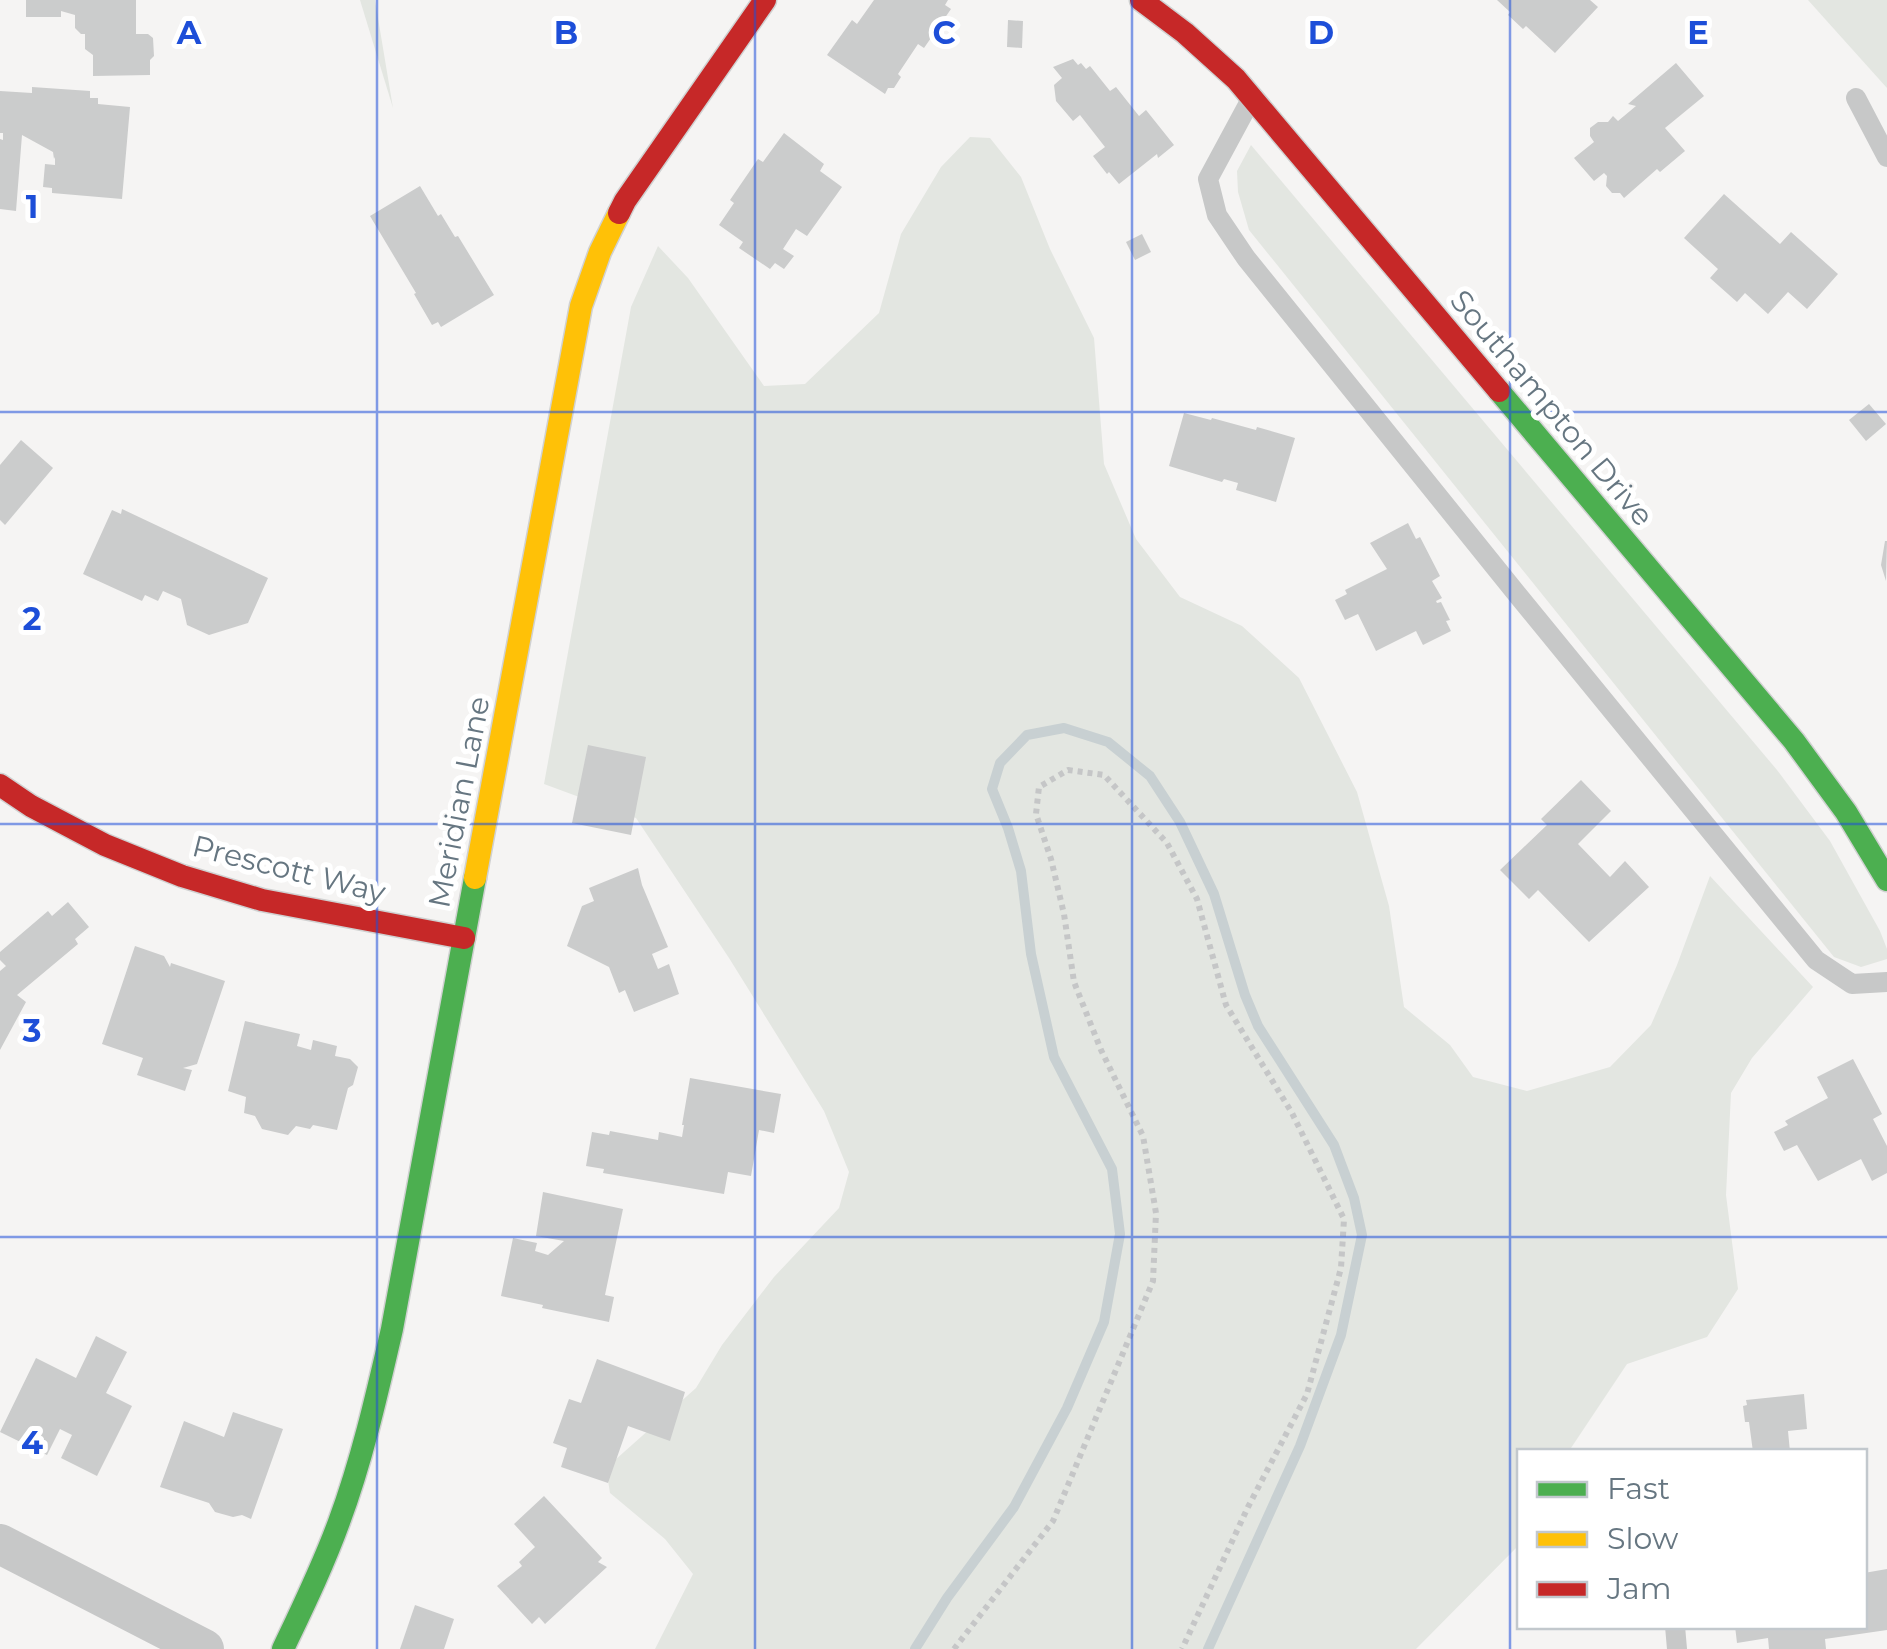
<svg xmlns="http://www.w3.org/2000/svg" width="1887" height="1649" font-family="Montserrat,sans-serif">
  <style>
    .green { fill: #e3e6e1 }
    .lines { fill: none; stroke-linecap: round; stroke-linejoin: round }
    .stream { stroke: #c8d0d2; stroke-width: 10 }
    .building { fill: #cbcccc }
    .fast-casing { stroke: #d0d1d1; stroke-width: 25 }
    .slow-casing { stroke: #d0d1d1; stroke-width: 25 }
    .jam-casing { stroke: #d0d1d1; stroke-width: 25 }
    .path { stroke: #c5c6c7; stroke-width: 6; stroke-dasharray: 5 5; stroke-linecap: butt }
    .lane { stroke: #c7c8c8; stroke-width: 20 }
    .street { stroke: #c7c8c8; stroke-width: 40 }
    .fast { stroke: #4caf50; stroke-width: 22 }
    .slow { stroke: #ffc107; stroke-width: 22 }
    .jam { stroke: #c62828; stroke-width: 22 }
    .grid { fill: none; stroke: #1d4ed8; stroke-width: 2.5; stroke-opacity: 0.55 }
    .labels { text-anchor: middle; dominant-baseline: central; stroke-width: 10; stroke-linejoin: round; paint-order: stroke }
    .street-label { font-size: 30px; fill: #667681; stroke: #fff }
    .grid-label { font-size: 32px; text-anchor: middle; font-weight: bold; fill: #1d4ed8; stroke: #fff; stroke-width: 10; stroke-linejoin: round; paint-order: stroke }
  </style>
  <rect width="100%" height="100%" fill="#f5f4f3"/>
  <!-- green -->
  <g class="green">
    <path d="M360 0H375L393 108Z"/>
    <path d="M1808 0H1887V88Z"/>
    <path d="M970 137 990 138 1021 177 1050 249 1094 338 1104 464 1136 539 1180 597 1242 626 1299 678 1357 792 1389 906 1404 1007 1450 1045 1473 1077 1527 1091 1610 1067 1651 1025 1677 965 1710 876 1813 987 1752 1058 1731 1093 1726 1195 1738 1289 1707 1337 1627 1364 1569 1451 1520 1452 1519 1545 1416 1649H655L693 1574 665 1539 610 1493 606 1468 696 1388 722 1345 774 1277 839 1208 849 1172 824 1111 729 958 636 818 544 784 631 307 658 246 688 278 764 386 805 384 879 313 901 234 941 167Z"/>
    <path d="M1251 145 1777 770 1830 841 1880 931 1887 949V959L1861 967 1834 957 1249 230 1238 192 1237 171Z"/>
  </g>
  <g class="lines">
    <!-- stream -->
    <path class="stream" d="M915 1649 947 1598 1014 1507 1067 1408 1104 1322 1120 1234 1112 1169 1054 1057 1031 954 1021 871 1008 828 992 789 1000 763 1027 735 1064 728 1108 742 1150 776 1180 822 1214 894 1245 995 1258 1026 1334 1145 1354 1198 1362 1235 1341 1335 1300 1446 1208 1649"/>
  </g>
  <!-- building -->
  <g class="building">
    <path d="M26 0H136V34H148L153 38 154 56 150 60V75L93 76V55L85 49V34H81L75 28V15L61 11V17H26Z"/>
    <path d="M874 0H948L945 5 951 9 924 48 918 44 898 74 901 77 894 88H888L885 94 827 55 852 20 857 24Z"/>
    <path d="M1497 0H1590L1598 7 1555 53 1526 26 1523 29 1508 15 1510 12Z"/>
    <path d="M1008 20 1023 21 1022 48 1007 47Z"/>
    <path d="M1073 59 1078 65 1081 63 1086 69 1090 66 1110 91 1116 87 1139 116 1146 110 1174 145 1158 158 1157 154 1119 184 1109 172 1107 174 1093 156 1105 147 1080 115 1073 121 1056 101 1054 85 1062 78 1053 67Z"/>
    <path d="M1676 63 1704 96 1665 128 1685 151 1660 172 1657 169 1624 198 1620 193H1612L1606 186 1607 176 1604 173 1594 181 1574 158 1594 142 1590 136V128L1598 122H1608L1613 116 1618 121 1636 106 1628 104Z"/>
    <path d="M32 87 90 91V98H98V104L130 107 122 199 52 193V188L43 187 45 164 55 165V157L54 159 53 152 22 135 16 211 0 209V139L3 140V133H0V91L32 93Z"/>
    <path d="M784 133 824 164 820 171 842 187 807 236 796 229 783 249 794 256 784 269 775 263 770 269 739 248 743 242 719 225 734 203 730 200 758 159 763 162Z"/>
    <path d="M420 186 438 216 441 214 455 237 458 236 494 295 441 327 438 322 432 325 414 294 416 293 370 216Z"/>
    <path d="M1724 194 1780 244 1791 232 1838 274 1807 309 1788 292 1768 314 1745 293 1737 302 1710 278 1718 269 1684 238Z"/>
    <path d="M1142 234 1151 252 1135 260 1126 242Z"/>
    <path d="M1869 404 1886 424 1866 441 1849 420Z"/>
    <path d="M1184 413 1211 420 1212 418 1256 430 1257 427 1295 438 1276 502 1236 490 1238 483 1224 479 1222 482 1169 466Z"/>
    <path d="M21 440 53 468 5 525 0 520V465Z"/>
    <path d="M122 509 268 578 248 623 209 635 187 625 181 599 163 591 158 601 145 595 142 601 83 574 112 510 121 514Z"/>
    <path d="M1408 523 1416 539 1420 537 1440 576 1432 581 1442 598 1436 601 1437 603 1441 602 1450 620 1446 621 1451 631 1423 645 1416 631 1376 651 1358 614 1345 620 1335 600 1347 594 1345 590 1387 569 1370 543Z"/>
    <path d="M1885 541H1887L1886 581 1881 565Z"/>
    <path d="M588 745 646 757 631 835 572 823Z"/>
    <path d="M1581 780 1611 811 1578 844 1610 877 1625 861 1649 887 1589 942 1538 890 1529 899 1500 870 1547 825 1541 819Z"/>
    <path d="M638 868 642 885 668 947 652 954 658 969 669 964 679 994 634 1012 625 990 619 993 609 967 567 946 582 906 594 901 589 888Z"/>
    <path d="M68 902 89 927 75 939 78 944 17 995 26 1002 0 1050V971L6 966 0 960V952L48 911 52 916Z"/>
    <path d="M135 946 164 956 170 967 171 963 225 981 197 1064 183 1068 192 1070 185 1091 137 1075 143 1058 102 1044Z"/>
    <path d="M245 1021 300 1034 297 1046 311 1050 313 1040 337 1046 335 1056 350 1059 358 1067 353 1085 348 1088 337 1130 313 1125 310 1129 296 1126 288 1135 262 1129 255 1116 244 1113 246 1097 228 1091Z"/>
    <path d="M1853 1059 1882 1114 1873 1119 1887 1146V1173L1872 1181 1861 1159 1818 1181 1797 1145 1784 1151 1774 1132 1788 1125 1785 1121 1828 1098 1817 1077Z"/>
    <path d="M690 1078 781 1094 774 1133 759 1130 751 1176 728 1172 724 1194 603 1173 604 1169 586 1166 592 1132 609 1135 610 1131 658 1140 659 1132 682 1137 684 1125H682Z"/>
    <path d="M543 1192 623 1209 605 1295 614 1297 609 1322 542 1308 543 1305 501 1296 513 1238 537 1243 535 1251 548 1255 564 1241 536 1236Z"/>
    <path d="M96 1336 127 1352 106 1393 132 1406 97 1476 61 1458 72 1435 60 1429 47 1455 0 1432 36 1358 76 1378Z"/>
    <path d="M597 1359 685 1392 670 1441 628 1426 608 1483 561 1467 567 1448 553 1443 569 1399 581 1403Z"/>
    <path d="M1804 1394 1807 1429 1788 1431 1790 1452H1753L1749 1422H1745L1743 1406 1747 1405 1746 1400Z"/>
    <path d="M233 1412 283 1429 251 1519 242 1515 233 1517 215 1512 209 1503 160 1487 184 1421 224 1437Z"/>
    <path d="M544 1496 602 1558 598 1562 607 1567 545 1624 539 1617 532 1624 497 1586 522 1566 519 1562 535 1547 514 1524Z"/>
    <path d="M1887 1569V1630L1825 1639 1826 1649H1769L1768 1638 1737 1643 1735 1626H1864V1573Z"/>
    <path d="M415 1605 454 1619 444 1649H400Z"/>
  </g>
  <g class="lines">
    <defs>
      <g id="fast">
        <path d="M1499 391 1794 741 1846 812 1887 880"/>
        <path d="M283 1649C303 1607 323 1566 339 1522 362 1460 377 1394 392 1329L475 878"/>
      </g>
      <path id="slow" d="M475 878 581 306 600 252 619 213"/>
      <g id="jam">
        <path d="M1141 0 1185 33 1236 79 1499 391"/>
        <path d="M619 213 625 201 765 0"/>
        <path d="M0 785 31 806 105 845 182 876 262 900 464 938"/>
      </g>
    </defs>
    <!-- fast casing -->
    <use href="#fast" class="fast-casing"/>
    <!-- slow casing -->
    <use href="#slow" class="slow-casing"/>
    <!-- jam casing -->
    <use href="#jam" class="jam-casing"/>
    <!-- path -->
    <path class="path" d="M954 1649 1053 1521 1153 1281 1156 1213 1143 1136 1101 1050 1074 982 1064 914 1051 859 1036 814 1039 787 1068 770 1104 775 1167 843 1197 899 1226 1005 1292 1113 1344 1219 1341 1268 1307 1394 1248 1507 1182 1649"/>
    <!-- lane -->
    <g class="lane">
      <path d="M1856 98 1887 157"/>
      <path d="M1249 103 1208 179 1217 215 1246 258 1516 593 1816 960 1852 984 1887 982"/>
      <path d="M1675 1626 1677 1649"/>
    </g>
    <!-- street -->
    <path class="street" d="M0 1544 204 1649"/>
    <!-- fast -->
    <use href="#fast" class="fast"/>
    <!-- slow -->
    <use href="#slow" class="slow"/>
    <!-- jam -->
    <use href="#jam" class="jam"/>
  </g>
  <!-- grid -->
  <path class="grid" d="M377 0V1649M755 0V1649M1132 0V1649M1510 0V1649M0 412H1887M0 824H1887M0 1237H1887"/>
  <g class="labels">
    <!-- street labels -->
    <g class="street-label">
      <text transform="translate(1552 408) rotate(50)">Southampton Drive</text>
      <text transform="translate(459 802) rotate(-79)">Meridian Lane</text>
      <text transform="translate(289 869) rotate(14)">Prescott Way</text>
    </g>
  </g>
  <g class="grid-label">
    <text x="189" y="44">A</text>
    <text x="566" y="44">B</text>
    <text x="944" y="44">C</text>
    <text x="1321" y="44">D</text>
    <text x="1698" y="44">E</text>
    <text x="32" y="218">1</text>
    <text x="32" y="630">2</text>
    <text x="32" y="1042">3</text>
    <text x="32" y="1454">4</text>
  </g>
  <!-- legend -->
  <rect x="1517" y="1449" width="350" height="180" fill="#ffffff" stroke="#c2c8cd" stroke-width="2.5"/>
  <rect x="1537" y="1482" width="50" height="15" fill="#4caf50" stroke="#c2c8cd" stroke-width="2.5"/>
  <text x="1607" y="1499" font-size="30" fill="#667681">Fast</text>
  <rect x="1537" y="1532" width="50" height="15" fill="#ffc107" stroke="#c2c8cd" stroke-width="2.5"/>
  <text x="1607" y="1549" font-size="30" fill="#667681">Slow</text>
  <rect x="1537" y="1582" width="50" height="15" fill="#c62828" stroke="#c2c8cd" stroke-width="2.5"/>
  <text x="1607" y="1599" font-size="30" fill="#667681">Jam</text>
</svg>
